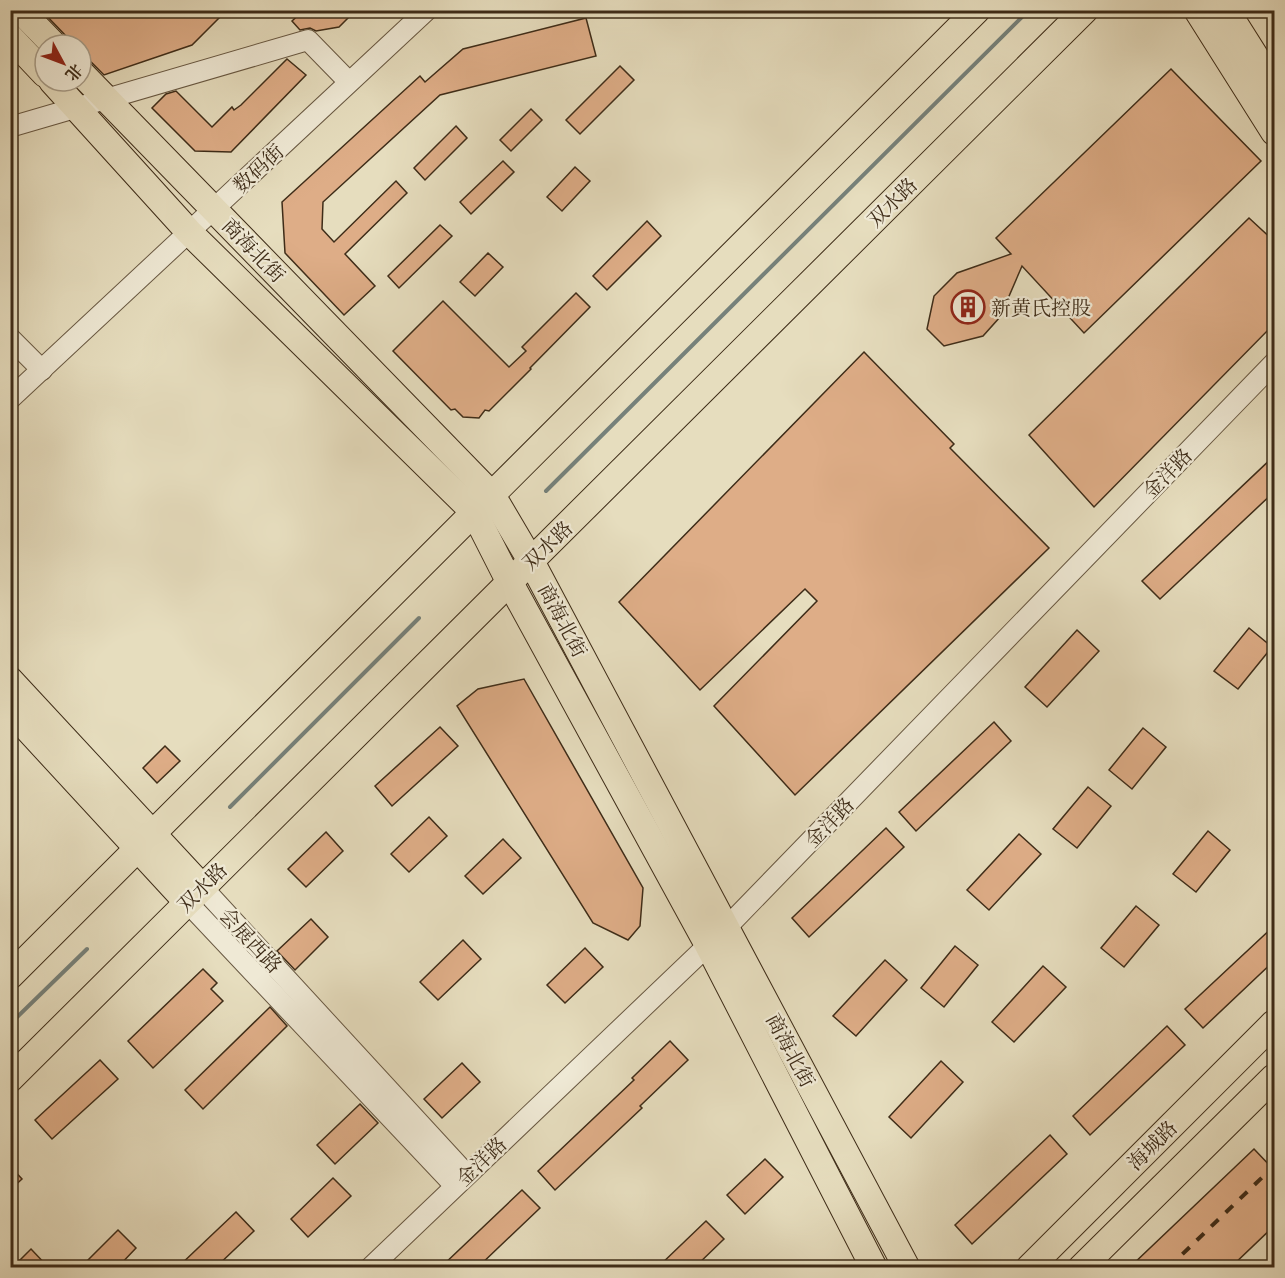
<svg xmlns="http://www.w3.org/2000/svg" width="1285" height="1278" font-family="'Gentium Book Plus','Noto Serif SC',serif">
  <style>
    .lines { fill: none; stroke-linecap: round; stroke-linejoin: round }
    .stream { stroke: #76817a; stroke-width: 4 }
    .building { fill: #dead87; stroke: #3e2c18; stroke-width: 1.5 }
    .minor-casing { stroke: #685842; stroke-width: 22 }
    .major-casing { stroke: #3e2c18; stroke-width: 28 }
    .minor { stroke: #efe9d5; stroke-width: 20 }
    .major { stroke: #e6ddbe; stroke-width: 26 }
    .rail { stroke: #3e2c18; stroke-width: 4; stroke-dasharray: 10 10; stroke-linecap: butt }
    .labels { text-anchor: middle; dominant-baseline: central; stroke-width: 4.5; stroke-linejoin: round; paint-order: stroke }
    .street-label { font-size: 20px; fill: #3e2c18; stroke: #efe9d5 }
    .poi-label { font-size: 20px; fill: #3e2c18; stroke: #efe9d5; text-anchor: start }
  </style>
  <rect width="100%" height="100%" fill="#e6ddbe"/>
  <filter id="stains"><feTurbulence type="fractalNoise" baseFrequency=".00333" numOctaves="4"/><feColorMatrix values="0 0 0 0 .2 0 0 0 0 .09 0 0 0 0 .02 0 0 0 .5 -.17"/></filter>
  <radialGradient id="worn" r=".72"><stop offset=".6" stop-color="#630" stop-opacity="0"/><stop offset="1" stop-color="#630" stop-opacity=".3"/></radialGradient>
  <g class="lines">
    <!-- stream -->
    <g class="stream">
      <path d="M546 491 1029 10"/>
      <path d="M230 807 419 618"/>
      <path d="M10 1024 87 949"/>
    </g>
  </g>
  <!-- building -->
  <g class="building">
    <path d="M41 10H227L192 45 104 75 91 62 81 58V45H69L65 35Z"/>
    <path d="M304 10H356L339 27 316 31 310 28 300 30 292 21Z"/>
    <path d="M586 18 596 56 440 95 323 202 322 229 334 242 396 181 407 193 345 254 375 286 344 315 285 253 282 202 420 76 425 82 463 49Z"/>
    <path d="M287 59 306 75 231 152 195 151 152 108 166 94 176 91 212 127 232 107 234 110 241 105Z"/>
    <path d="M620 66 634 80 580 134 566 120Z"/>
    <path d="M1171 69 1261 161 1084 333 1022 266 1000 317 983 336 944 346 927 329 934 296 957 273 1011 254 996 238Z"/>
    <path d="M531 109 542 120 511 151 500 140Z"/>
    <path d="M456 126 467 138 425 180 414 168Z"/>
    <path d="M503 161 514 172 471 214 460 202Z"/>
    <path d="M575 167 590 181 562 211 547 197Z"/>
    <path d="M1249 218 1275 242V323L1094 507 1029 435Z"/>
    <path d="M647 221 661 236 607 290 593 276Z"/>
    <path d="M440 225 452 236 399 288 388 276Z"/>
    <path d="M488 253 503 267 475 296 460 282Z"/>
    <path d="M576 293 590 307 530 368 531 369 489 411 485 410 479 418 463 417 455 409 451 410 393 351 443 301 509 367 526 351 522 347Z"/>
    <path d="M864 352 954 444 950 448 1049 548 795 795 714 706 817 601 805 589 700 690 619 602Z"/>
    <path d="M1275 455V491L1160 599 1142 581Z"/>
    <path d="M1249 628 1272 647 1238 689 1214 671Z"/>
    <path d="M1077 630 1099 651 1047 707 1025 687Z"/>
    <path d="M524 679 643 888 640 926 628 940 593 923 457 706 478 689Z"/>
    <path d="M994 722 1011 741 916 831 899 812Z"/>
    <path d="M440 727 458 746 392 806 375 786Z"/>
    <path d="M1143 728 1166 747 1132 789 1109 770Z"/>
    <path d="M165 746 180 761 157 783 143 768Z"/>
    <path d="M1088 787 1111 806 1077 848 1053 829Z"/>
    <path d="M429 817 447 836 409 872 391 854Z"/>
    <path d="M886 828 904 847 809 937 792 918Z"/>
    <path d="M1208 831 1230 850 1196 892 1173 874Z"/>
    <path d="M326 832 343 851 306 887 288 869Z"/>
    <path d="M1019 834 1041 854 989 910 967 890Z"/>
    <path d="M503 839 521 858 483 894 465 876Z"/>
    <path d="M1136 906 1159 925 1124 967 1101 948Z"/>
    <path d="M311 919 328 937 295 970 277 951Z"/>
    <path d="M1275 925V960L1203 1028 1185 1009Z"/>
    <path d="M463 940 481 959 438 1000 420 982Z"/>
    <path d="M955 946 978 965 944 1007 921 988Z"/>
    <path d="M585 948 603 967 565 1003 547 985Z"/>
    <path d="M885 960 907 980 856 1036 833 1016Z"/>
    <path d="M1043 966 1066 987 1014 1042 992 1022Z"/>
    <path d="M203 969 217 983 211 989 223 1001 153 1068 128 1041Z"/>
    <path d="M270 1007 287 1026 203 1109 185 1090Z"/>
    <path d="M1167 1026 1185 1045 1090 1135 1073 1116Z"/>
    <path d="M670 1041 688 1060 640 1106 642 1108 555 1190 538 1171 634 1080 632 1078Z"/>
    <path d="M100 1060 118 1079 52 1139 35 1120Z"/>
    <path d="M941 1061 963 1082 911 1138 889 1117Z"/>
    <path d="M462 1063 480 1082 442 1118 424 1099Z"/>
    <path d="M360 1104 378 1123 335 1164 317 1145Z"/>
    <path d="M1050 1135 1067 1154 972 1244 955 1225Z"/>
    <path d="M1254 1149 1275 1171V1225L1230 1268H1129Z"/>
    <path d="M765 1159 783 1177 745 1214 727 1195Z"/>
    <path d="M10 1166 22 1179 10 1190Z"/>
    <path d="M333 1178 351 1196 308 1237 291 1219Z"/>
    <path d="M522 1190 540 1208 477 1268H440Z"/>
    <path d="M236 1212 254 1231 215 1268H177Z"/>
    <path d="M706 1221 724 1239 694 1268H657Z"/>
    <path d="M118 1230 136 1248 117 1268H80Z"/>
    <path d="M31 1249 49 1268H12Z"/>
  </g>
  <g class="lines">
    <defs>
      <g id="minor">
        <path d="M10 127 308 40 349 82"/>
        <path d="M10 338 42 370"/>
        <path d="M10 399 427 10"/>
        <path d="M202 887 467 1175"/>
        <path d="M187 902 455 1186"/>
        <path d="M370 1268 726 928 1274 363"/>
      </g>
      <g id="major">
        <path d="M20 10 54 45"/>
        <path d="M1197 10 1274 132"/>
        <path d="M1226 10 1274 86"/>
        <path d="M10 37 45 74"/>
        <path d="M81 73 492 495 531 561 907 1268"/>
        <path d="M52 81 189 232 474 512 509 581 708 945 874 1268"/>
        <path d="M10 680 202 887"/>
        <path d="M10 710 187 902"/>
        <path d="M10 976 977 10"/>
        <path d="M10 1079 1085 10"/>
        <path d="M1029 1268 1274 1023"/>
        <path d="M1081 1268 1274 1077"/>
      </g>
    </defs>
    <!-- minor casing -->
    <use href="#minor" class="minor-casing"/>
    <!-- major casing -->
    <use href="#major" class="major-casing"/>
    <!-- minor -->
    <use href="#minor" class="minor"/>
    <!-- major -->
    <use href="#major" class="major"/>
    <!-- rail -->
    <path class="rail" d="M1168 1268 1274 1166"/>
  </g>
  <!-- icons -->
  <defs>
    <symbol id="building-ring" viewBox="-11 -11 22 22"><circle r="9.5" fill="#efe9d5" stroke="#8f2418" stroke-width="1.5"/><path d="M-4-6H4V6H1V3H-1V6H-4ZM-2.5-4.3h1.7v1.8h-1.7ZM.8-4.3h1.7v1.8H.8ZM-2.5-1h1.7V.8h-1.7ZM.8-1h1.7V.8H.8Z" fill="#8f2418"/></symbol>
  </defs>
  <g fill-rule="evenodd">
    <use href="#building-ring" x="949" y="288" width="38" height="38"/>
  </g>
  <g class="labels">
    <!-- street labels -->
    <g class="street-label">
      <text transform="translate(258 168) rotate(-43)">数码街</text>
      <text transform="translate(892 202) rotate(-45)">双水路</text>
      <text transform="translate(254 250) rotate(46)">商海北街</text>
      <text transform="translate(1167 473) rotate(-46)">金洋路</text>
      <text transform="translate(547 545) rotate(-44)">双水路</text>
      <text transform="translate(563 620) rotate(62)">商海北街</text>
      <text transform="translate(829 822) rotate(-46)">金洋路</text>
      <text transform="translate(202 887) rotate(-45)">双水路</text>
      <text transform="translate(251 940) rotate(47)">会展西路</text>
      <text transform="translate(791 1050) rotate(62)">商海北街</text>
      <text transform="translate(1152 1145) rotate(-45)">海城路</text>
      <text transform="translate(481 1161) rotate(-44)">金洋路</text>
    </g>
    <!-- poi labels -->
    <g class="poi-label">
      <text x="991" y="307">新黄氏控股</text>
    </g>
  </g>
  <!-- margin -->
  <rect width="1285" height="1278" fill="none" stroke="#e6ddbe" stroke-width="36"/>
  <rect x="12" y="12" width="1261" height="1254" fill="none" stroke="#3e2c18" stroke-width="3"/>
  <rect x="18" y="18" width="1249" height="1242" fill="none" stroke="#3e2c18" stroke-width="1.5"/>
  <!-- north arrow -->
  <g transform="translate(63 63) rotate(131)"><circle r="28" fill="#efe9d5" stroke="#a89d89" stroke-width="1.5"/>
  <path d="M0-4.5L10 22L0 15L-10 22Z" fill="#8f2418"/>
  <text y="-9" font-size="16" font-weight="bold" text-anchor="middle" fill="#3e2c18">北</text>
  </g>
  <rect width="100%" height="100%" filter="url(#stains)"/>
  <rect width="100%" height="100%" fill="url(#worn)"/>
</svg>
